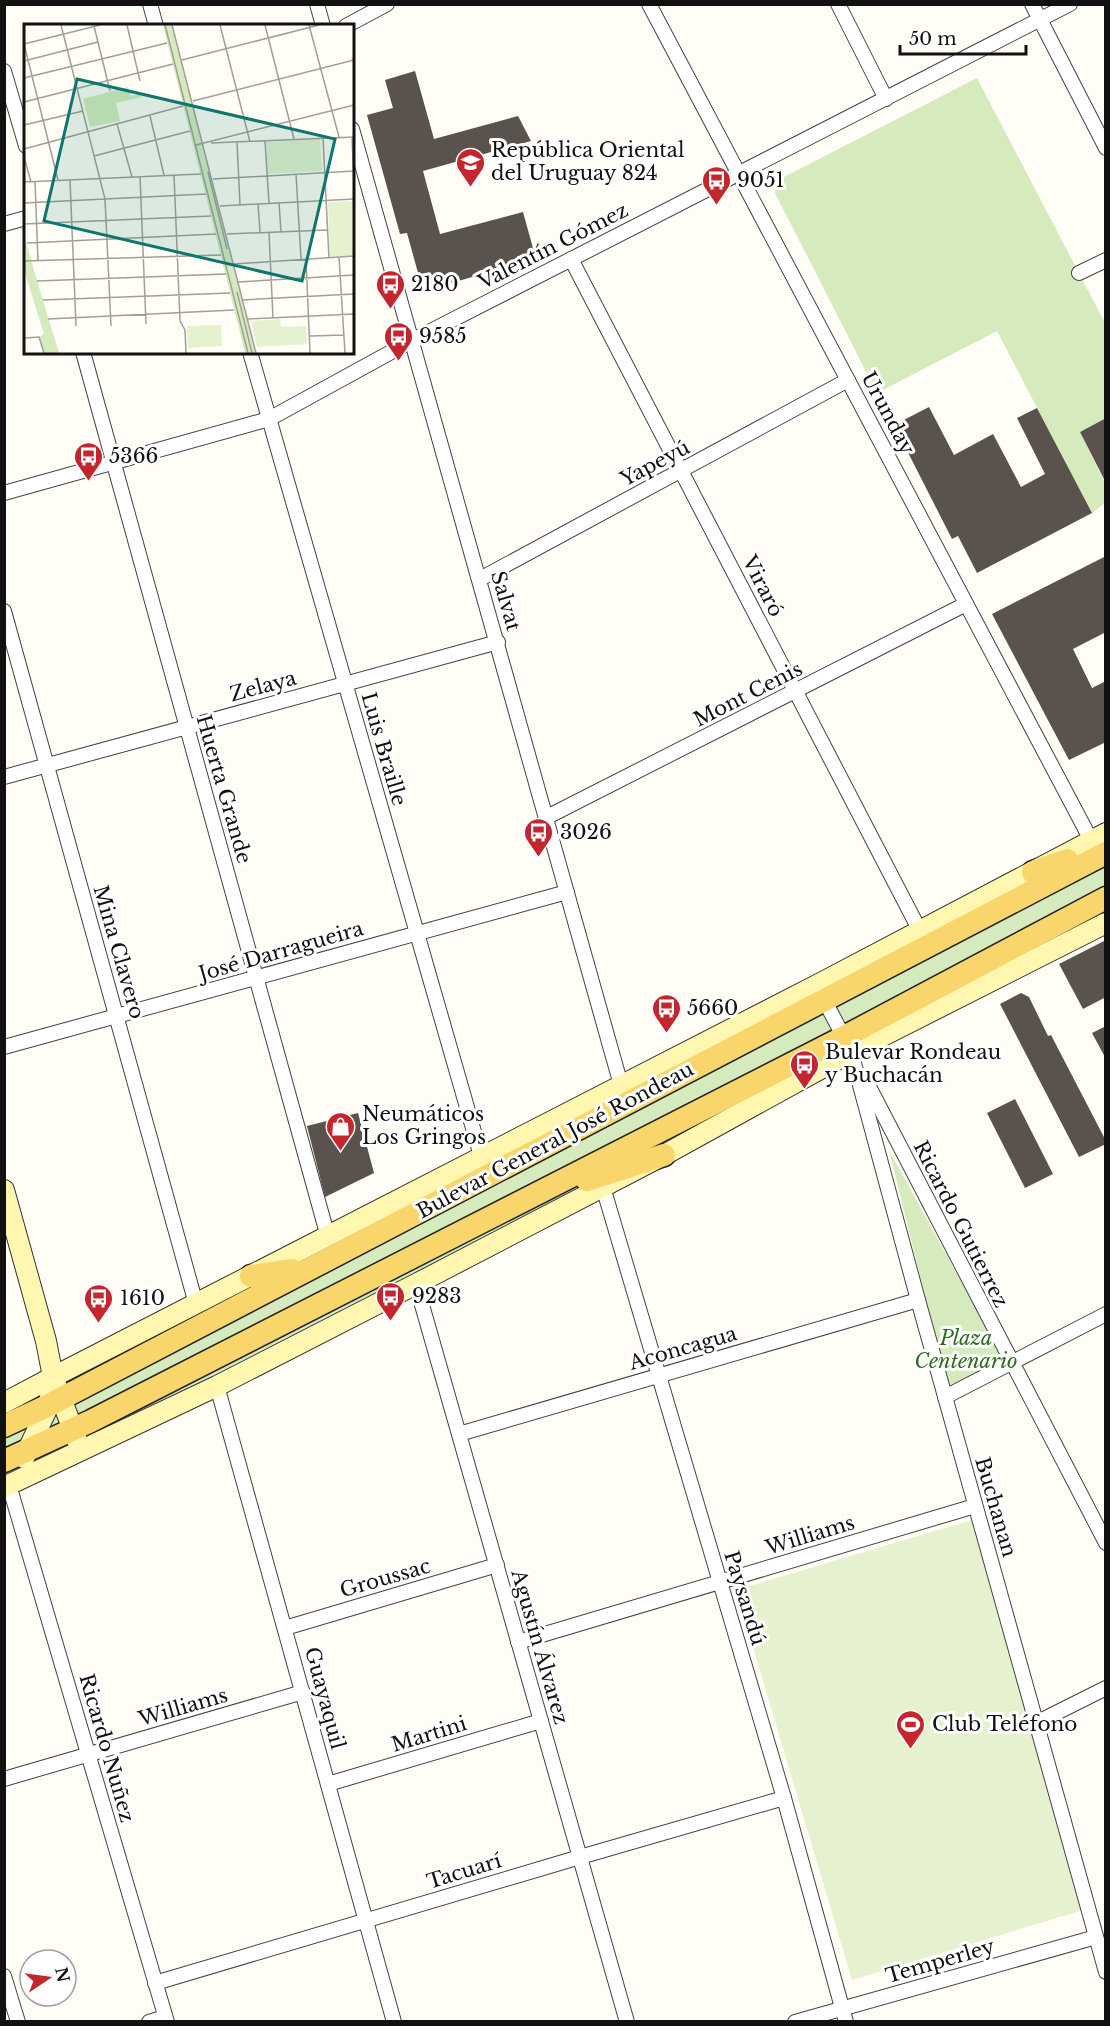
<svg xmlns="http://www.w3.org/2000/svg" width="1110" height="2026" font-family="'Libre Baskerville',serif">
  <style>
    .green { fill: #d5ebbd }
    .pitch { fill: #e6f2cf }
    .building { fill: #5a524d }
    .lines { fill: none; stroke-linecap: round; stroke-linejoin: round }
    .street-casing { stroke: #444; stroke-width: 16 }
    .secondary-casing { stroke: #333; stroke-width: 22 }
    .primary-casing { stroke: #222; stroke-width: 25 }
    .street { stroke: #fff; stroke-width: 14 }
    .secondary { stroke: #fff6b0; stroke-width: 20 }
    .primary { stroke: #f9d66b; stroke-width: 22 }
    .labels { text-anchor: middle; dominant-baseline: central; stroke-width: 6; stroke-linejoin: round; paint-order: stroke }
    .poi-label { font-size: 20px; fill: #111; stroke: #fff; text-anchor: start }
    .street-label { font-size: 20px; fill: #111; stroke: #fff }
    .park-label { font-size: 20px; font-style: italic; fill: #2f6b1f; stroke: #fff }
    .inset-road { fill: none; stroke: #a09f9a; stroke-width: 1.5 }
    .view { fill: #0f766e; fill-opacity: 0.15; stroke: #0f766e; stroke-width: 3 }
    .inset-edge { fill: none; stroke: #111; stroke-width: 3 }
  </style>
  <rect width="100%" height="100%" fill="#fffdf5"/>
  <!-- green -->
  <g class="green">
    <path d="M977 78 1105 323V418L1080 432 1105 483V503L1092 513 997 331 877 393 775 193 778 180Z"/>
    <path d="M1105 833V923L5 1487V1403Z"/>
    <path d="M889 1150 1004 1360 948 1390Z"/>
  </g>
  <!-- pitch -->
  <path class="pitch" d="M972 1520 1083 1910 852 1980 736 1590Z"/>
  <!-- building -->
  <g class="building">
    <path d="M415 71 434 139 518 116 531 141 423 171 440 234 523 212 536 259 423 291 407 233 400 234 367 115 393 108 385 80Z"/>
    <path d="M929 407 954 455 993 434 1021 487 1045 474 1017 418 1037 408 1092 513 977 573 958 536 952 539 894 425Z"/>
    <path d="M1106 418V483L1080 432Z"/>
    <path d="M1106 556V632L1073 649 1092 688 1106 681V742L1069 760 992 614Z"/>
    <path d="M1106 940V997L1083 1009 1059 964Z"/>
    <path d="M1021 993 1029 997 1048 1036 1051 1035 1106 1141V1144L1079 1157 1000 1004Z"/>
    <path d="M1106 1026V1059L1092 1033Z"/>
    <path d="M1015 1099 1053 1174 1025 1188 987 1113Z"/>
    <path d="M358 1113 374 1173 325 1197 307 1126Z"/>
  </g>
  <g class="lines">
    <defs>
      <g id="street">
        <path d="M150 4 156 26"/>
        <path d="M317 4 323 26"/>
        <path d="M649 4 1091 840"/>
        <path d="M838 4 886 99"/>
        <path d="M1032 4 1106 148"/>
        <path d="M346 26 387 4"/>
        <path d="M4 71 26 146"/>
        <path d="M352 129 621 1085"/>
        <path d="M4 224 26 218"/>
        <path d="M571 259 920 931"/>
        <path d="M1079 273 1106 260"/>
        <path d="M83 352 328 1237"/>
        <path d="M250 352 481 1156"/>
        <path d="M4 493 269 419 413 340 1070 4"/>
        <path d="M480 579 848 380"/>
        <path d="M4 611 196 1304"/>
        <path d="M4 777 498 642"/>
        <path d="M547 817 966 604"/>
        <path d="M821 994 847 1043"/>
        <path d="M4 1047 567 892"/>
        <path d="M851 1052 918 1300 1106 1972"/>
        <path d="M865 1079 1106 1543"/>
        <path d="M603 1187 784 1798 846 2022"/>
        <path d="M416 1284 627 2022"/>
        <path d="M217 1386 394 2022"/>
        <path d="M945 1397 1106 1314"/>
        <path d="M459 1434 918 1300"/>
        <path d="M9 1485 167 2022"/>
        <path d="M285 1628 497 1565"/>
        <path d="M518 1642 975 1506"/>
        <path d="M1036 1723 1106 1688"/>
        <path d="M4 1779 303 1692"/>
        <path d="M328 1784 541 1721"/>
        <path d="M4 1976 18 2022"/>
        <path d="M155 1983 580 1857 784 1798"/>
        <path d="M149 2022 165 2017"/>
        <path d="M795 2022 1096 1937"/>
      </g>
      <g id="secondary">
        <path d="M4 1190 46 1341 53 1377 78 1443"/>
        <path d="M4 1403 53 1377 817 985 1106 833"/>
        <path d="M24 1458 49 1405 50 1397"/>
        <path d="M4 1487 217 1386 416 1284 664 1155 851 1052 1106 923"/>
      </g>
      <g id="primary">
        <path d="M1033 872 1067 860"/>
        <path d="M587 1180 664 1155"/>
        <path d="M251 1276 292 1270"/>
        <path d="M4 1426 49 1405 1106 853"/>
        <path d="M4 1461 91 1421 844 1037 1106 898"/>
      </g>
    </defs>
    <!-- street casing -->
    <use href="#street" class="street-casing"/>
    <!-- secondary casing -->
    <use href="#secondary" class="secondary-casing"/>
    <!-- primary casing -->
    <use href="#primary" class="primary-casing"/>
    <!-- street -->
    <use href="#street" class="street"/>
    <!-- secondary -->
    <use href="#secondary" class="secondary"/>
    <!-- primary -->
    <use href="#primary" class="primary"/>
  </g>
  <!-- icons -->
  <defs>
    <symbol id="school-pin" viewBox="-11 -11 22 30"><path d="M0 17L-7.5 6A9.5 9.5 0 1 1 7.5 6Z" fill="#c4262e" stroke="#fff"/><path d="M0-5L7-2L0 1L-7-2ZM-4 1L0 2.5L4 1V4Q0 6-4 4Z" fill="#fff"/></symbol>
    <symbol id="bus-pin" viewBox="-11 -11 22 30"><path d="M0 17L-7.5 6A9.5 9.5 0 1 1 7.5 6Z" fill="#c4262e" stroke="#fff"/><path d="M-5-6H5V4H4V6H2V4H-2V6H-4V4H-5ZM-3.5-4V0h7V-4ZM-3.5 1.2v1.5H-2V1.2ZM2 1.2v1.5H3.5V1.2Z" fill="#fff"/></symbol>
    <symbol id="shop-pin" viewBox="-11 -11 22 30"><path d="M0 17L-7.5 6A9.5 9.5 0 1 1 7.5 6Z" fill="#c4262e" stroke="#fff"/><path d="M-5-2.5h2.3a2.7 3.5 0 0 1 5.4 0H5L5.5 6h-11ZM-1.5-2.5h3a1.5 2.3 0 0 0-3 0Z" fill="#fff"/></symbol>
    <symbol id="stadium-pin" viewBox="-11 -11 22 30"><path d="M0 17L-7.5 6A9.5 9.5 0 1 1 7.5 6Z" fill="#c4262e" stroke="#fff"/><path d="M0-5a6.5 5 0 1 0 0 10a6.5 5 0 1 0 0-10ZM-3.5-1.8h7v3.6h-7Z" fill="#fff"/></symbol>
  </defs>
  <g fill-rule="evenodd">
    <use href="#school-pin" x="454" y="146" width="33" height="45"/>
    <use href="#bus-pin" x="700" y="164" width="33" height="45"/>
    <use href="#bus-pin" x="374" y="268" width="33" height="45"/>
    <use href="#bus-pin" x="382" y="320" width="33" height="45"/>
    <use href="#bus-pin" x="72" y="440" width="33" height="45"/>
    <use href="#bus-pin" x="522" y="816" width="33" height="45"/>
    <use href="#bus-pin" x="650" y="992" width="33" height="45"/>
    <use href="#bus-pin" x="788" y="1048" width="33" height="45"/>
    <use href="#shop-pin" x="324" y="1110" width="33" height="45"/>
    <use href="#bus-pin" x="374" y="1280" width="33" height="45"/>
    <use href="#bus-pin" x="82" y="1282" width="33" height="45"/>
    <use href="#stadium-pin" x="894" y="1708" width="33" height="45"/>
  </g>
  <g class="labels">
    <!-- poi labels -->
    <g class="poi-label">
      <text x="491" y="150">República Oriental<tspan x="491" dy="23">del Uruguay 824</tspan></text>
      <text x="737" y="180">9051</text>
      <text x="411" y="284">2180</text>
      <text x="419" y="336">9585</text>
      <text x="109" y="456">5366</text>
      <text x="560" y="832">3026</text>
      <text x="687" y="1008">5660</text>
      <text x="825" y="1052">Bulevar Rondeau<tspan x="825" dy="23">y Buchacán</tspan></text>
      <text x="362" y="1114">Neumáticos<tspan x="362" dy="23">Los Gringos</tspan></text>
      <text x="412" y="1296">9283</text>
      <text x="120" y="1298">1610</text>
      <text x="932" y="1724">Club Teléfono</text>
    </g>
    <!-- street labels -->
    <g class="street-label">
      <text transform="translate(553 246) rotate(-27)">Valentín Gómez</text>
      <text transform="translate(888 413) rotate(62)">Urunday</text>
      <text transform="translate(655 463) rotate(-28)">Yapeyú</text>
      <text transform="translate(763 586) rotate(63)">Viraró</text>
      <text transform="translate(506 601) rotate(74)">Salvat</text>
      <text transform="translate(263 686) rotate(-15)">Zelaya</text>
      <text transform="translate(748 694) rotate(-27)">Mont Cenis</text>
      <text transform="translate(384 749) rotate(74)">Luis Braille</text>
      <text transform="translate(224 789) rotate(74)">Huerta Grande</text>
      <text transform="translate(281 951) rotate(-16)">José Darragueira</text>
      <text transform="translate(119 952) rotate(74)">Mina Clavero</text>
      <text transform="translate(555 1140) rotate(-28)">Bulevar General José Rondeau</text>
      <text transform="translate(961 1224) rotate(63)">Ricardo Gutierrez</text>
      <text transform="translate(683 1348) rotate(-16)">Aconcagua</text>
      <text transform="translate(996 1507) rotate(74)">Buchanan</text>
      <text transform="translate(810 1535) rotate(-17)">Williams</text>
      <text transform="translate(385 1578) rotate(-16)">Groussac</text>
      <text transform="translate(745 1598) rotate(73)">Paysandú</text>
      <text transform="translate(540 1647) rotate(74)">Agustín Álvarez</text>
      <text transform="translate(325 1698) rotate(75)">Guayaquil</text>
      <text transform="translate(183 1707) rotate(-16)">Williams</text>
      <text transform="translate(429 1734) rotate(-17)">Martini</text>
      <text transform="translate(107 1748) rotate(74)">Ricardo Nuñez</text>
      <text transform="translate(464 1871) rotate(-17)">Tacuarí</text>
      <text transform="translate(940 1961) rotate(-16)">Temperley</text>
    </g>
    <!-- park labels -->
    <g class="park-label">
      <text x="966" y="1338">Plaza<tspan x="966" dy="23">Centenario</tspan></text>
    </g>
  </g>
  <!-- overview -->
  <g transform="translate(24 24)">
    <rect width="330" height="330" fill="#fffdf5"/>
    <path d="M139 1H148L232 329H221ZM104 63 107 72 116 70 118 73 92 79 96 97 66 103 59 75ZM0 210 13 257 35 329H20L15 313 20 310 0 246Z" fill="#d5ebbd"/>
    <path d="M296 115 298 147 244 150 242 118ZM329 177 330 232 306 233 304 178ZM256 295 257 303 282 302 283 320 233 323 227 297ZM197 301 198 322 164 324 163 302Z" fill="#e6f2cf"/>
    <path class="inset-road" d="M37 1 81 175 87 302M103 1 116 57M141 1 224 329M148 1 232 329M196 1 226 118M241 1 270 115M285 1 315 113M70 2 86 67M0 20 34 156M0 20 76 1M158 36 295 1M0 37 74 18M0 54 143 19M169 77 330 36M0 78 149 40M126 92 140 151M93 100 108 153M0 101 59 87M328 113 330 162M299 114 305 234M241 117 245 179M213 118 216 181M187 119 330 113M172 121 330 81M0 125 159 82M70 132 166 107M0 133 7 158M184 148 203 225M272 150 277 235M150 151 156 297 161 306 162 329M116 152 122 300M189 155 330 147M46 156 52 302M0 158 177 150M11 158 14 237M0 179 182 170M255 179 257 208M234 180 236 208M196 182 330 175M0 200 187 192M245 209 249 294M203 210 303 206M3 219 192 210M315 233 321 329M282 235 286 329M0 237 197 231M210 240 330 232M13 257 202 250M214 258 330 251M213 268 228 329M19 276 206 269M218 276 330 270M24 295 210 286M224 295 330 290M286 312 320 311M0 314 15 313 20 329"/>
    <path class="view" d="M53 55 311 115 278 257 20 197Z"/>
    <rect width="330" height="330" class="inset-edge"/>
  </g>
  <!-- border -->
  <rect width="1110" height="2026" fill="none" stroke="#111111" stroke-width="12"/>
  <!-- north arrow -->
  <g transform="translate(48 1978) rotate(77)"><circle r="28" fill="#ffffff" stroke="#a0a0a0" stroke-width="1.5"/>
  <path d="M0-4.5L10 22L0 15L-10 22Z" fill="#c4262e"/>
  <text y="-9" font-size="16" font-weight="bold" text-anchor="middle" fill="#111111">N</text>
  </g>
  <!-- scale -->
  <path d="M900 45v9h126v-9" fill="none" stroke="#111111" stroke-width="3"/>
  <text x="909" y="45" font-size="18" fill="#111111" stroke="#ffffff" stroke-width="4.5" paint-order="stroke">50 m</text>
</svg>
